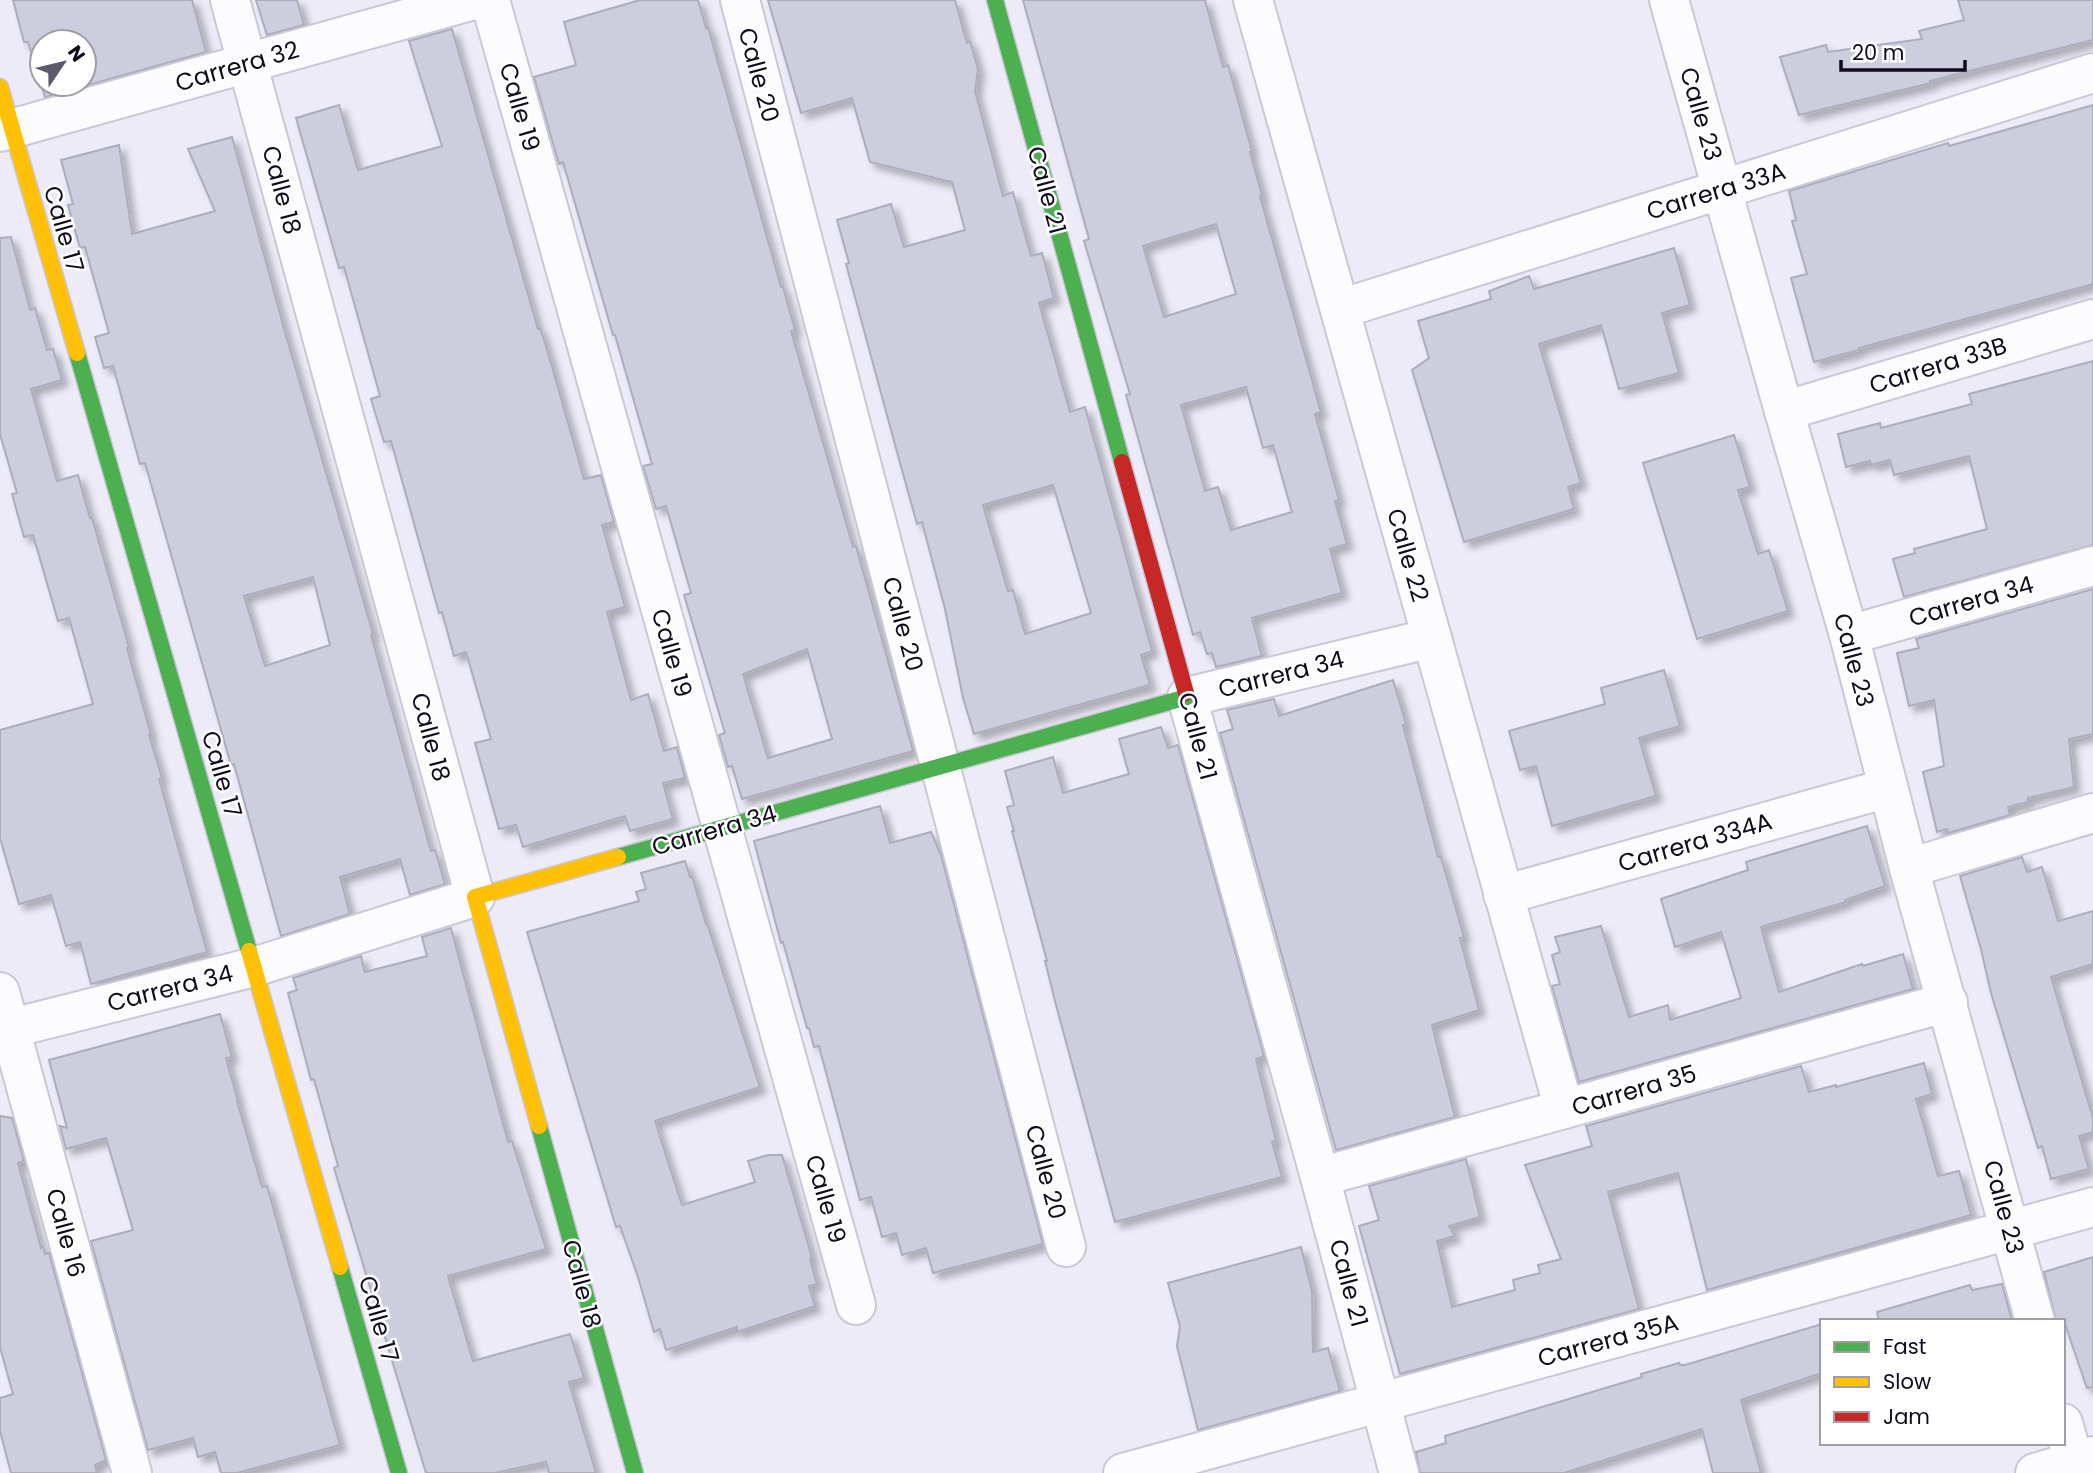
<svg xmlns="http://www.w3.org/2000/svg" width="2093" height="1473" font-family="Poppins,sans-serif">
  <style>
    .building { fill: #cccede; stroke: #acadbc; stroke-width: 2; fill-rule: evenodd; filter: url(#shadow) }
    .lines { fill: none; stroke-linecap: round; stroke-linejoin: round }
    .street-casing { stroke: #cac7d7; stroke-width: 42 }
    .fast-casing { stroke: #cac7d7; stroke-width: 19 }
    .slow-casing { stroke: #cac7d7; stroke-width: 19 }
    .jam-casing { stroke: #cac7d7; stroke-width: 19 }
    .street { stroke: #fcfcfe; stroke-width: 38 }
    .fast { stroke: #4caf50; stroke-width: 16 }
    .slow { stroke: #ffc107; stroke-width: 16 }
    .jam { stroke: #c62828; stroke-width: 16 }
    .labels { text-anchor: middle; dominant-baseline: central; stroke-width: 5; stroke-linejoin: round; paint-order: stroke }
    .street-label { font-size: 24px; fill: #100a1e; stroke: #fff }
  </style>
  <defs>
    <filter id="shadow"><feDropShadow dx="6" dy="6" stdDeviation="3.5" flood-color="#0004"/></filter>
  </defs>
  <rect width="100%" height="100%" fill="#ecebf7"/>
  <!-- building -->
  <g class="building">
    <path d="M13 0H192L206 52 45 97 28 42H24ZM42 42H84V84H42Z"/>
    <path d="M256 0H297L304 25 267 35Z"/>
    <path d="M640 0H698L706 28 708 27 781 287H783L795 330 791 331 853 547 856 546 913 751 742 799 732 766 728 767 719 735 725 733 684 595 691 593 666 506 656 509 643 466 652 464 615 335H613L563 162 559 164 534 77 576 65 564 22ZM807 649 832 739 768 758 743 674Z"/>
    <path d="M768 0H955L967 43 970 41 978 69 975 91 1003 196 1013 192 1031 256 1042 253 1054 298 1039 303 1070 412 1085 407 1152 651 1141 655 1150 685 974 734 963 698 945 609 922 522 917 524 897 452 846 264 849 263 837 220 891 204 904 247 965 230 952 182 870 162 852 98 801 113ZM1053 485 1091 613 1025 634 1013 590 1008 591 983 505Z"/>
    <path d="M1023 0H1205L1223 67 1228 65 1252 151 1250 152 1262 195 1260 196 1321 412 1315 414 1339 500 1335 501 1347 544 1330 549 1342 593 1252 618 1262 656 1216 667 1212 653 1207 654 1200 632 1193 635 1126 395 1130 394 1084 241 1089 239ZM1216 224 1236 294 1164 317 1143 246ZM1246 387 1263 448 1273 445 1292 512 1231 530 1218 487 1205 491 1181 405Z"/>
    <path d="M1958 0H2093V40L1930 81 1931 83 1799 115 1780 57 1826 45 1828 52 1922 39 1919 31 1964 20Z"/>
    <path d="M452 29 538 329 540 328 547 349 584 479 601 475 614 522 602 525 625 607 607 612 631 700 648 694 664 751 677 747 685 778 663 783 673 819 630 831 625 816 523 847 516 825 499 829 475 743 491 739 466 652 454 656 442 612 439 613 391 441 384 442 371 399 380 396 344 267 339 268 296 118 339 105 358 170 442 146 409 41Z"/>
    <path d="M2093 105V284L1859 348V350L1814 362 1791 278 1807 274 1792 221 1796 220 1789 191 1948 143 1949 146Z"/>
    <path d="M232 137 285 332 363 599 373 634 371 635 431 851 435 850 445 884 410 895 400 859 340 877 350 914 281 936 234 764 231 765 145 463 140 464 113 366 104 368 95 337 109 333 85 247 80 248 68 205 73 204 61 160 119 145 132 234 215 211 188 149ZM313 577 330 645 265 666 244 596Z"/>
    <path d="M11 237 30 310 35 308 47 350 53 349 62 380 31 389 57 481 78 475 90 518H92L129 647 127 648 151 735H149L162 778 159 779 207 952 91 984 80 942 66 946 51 895 19 904 0 838V730L93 704 69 618 58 621 33 535 24 537 12 494 17 493 0 434V238Z"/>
    <path d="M1674 248 1690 305 1662 313 1679 373 1619 389 1601 325 1539 344 1581 483 1568 487 1574 509 1464 542 1412 370 1429 358 1418 321 1491 299 1489 291 1529 276 1534 289Z"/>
    <path d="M2093 361V545L1904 597 1893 559 1915 553 1914 549 1987 529 1969 456 1894 475 1890 460 1871 465 1870 461 1846 467 1838 434 1880 423 1881 428 1972 404 1969 394Z"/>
    <path d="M1734 435 1750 487 1738 490 1758 554 1769 550 1788 611 1697 639 1643 463Z"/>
    <path d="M2093 589V734L2069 739 2074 787 2028 798V802L2008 807 2010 815 1948 833 1947 829 1937 832 1923 772 1944 766 1934 700 1909 706 1897 653 1919 648 1916 639Z"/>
    <path d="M1664 670 1680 726 1639 738 1656 796 1552 826 1536 766 1520 770 1509 731 1605 704 1601 688Z"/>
    <path d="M1393 680 1406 724 1403 725 1438 857H1441L1464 937 1460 938 1479 1010 1432 1025 1455 1117 1336 1150 1220 733 1233 729 1227 710 1274 699 1279 716Z"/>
    <path d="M1161 727 1168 748 1178 745 1264 1056 1256 1059 1276 1141 1272 1142 1282 1177 1115 1222 1056 1005 1045 961H1047L1012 831H1014L1007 807 1014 805 1005 771 1053 757 1063 793 1129 774 1119 739Z"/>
    <path d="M880 806 890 843 931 832 941 855 1043 1244 933 1273 926 1248 902 1255 896 1233 882 1237 871 1197 860 1200 819 1046 814 1047 809 1028H807L783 942 781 943 754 841Z"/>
    <path d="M1867 826 1885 886 1845 900 1846 902 1761 927 1779 992 1862 964 1863 966 1903 954 1913 989 1579 1082 1552 986 1560 984 1552 955 1560 952 1555 937 1601 926 1629 1017 1668 1005 1670 1020 1741 998 1721 932 1675 947 1661 899 1748 870 1746 862Z"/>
    <path d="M2022 857 2027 872 2042 867 2058 921 2093 911V964L2051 977 2093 1118V1132L2079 1136 2089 1169 2051 1179 2042 1146 2038 1148 2020 1089 1991 993 1981 949 1960 876Z"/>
    <path d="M685 861 690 877 692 876 706 924 707 923 760 1087 655 1121 682 1205 755 1182 748 1161 768 1155H782L812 1258 810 1259 817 1284 809 1286 815 1306 737 1332V1327L666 1350 660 1329 654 1332 638 1277 620 1226 616 1227 527 932 639 901 636 892 646 889 641 873Z"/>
    <path d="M451 928 508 1142 512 1141 546 1249 448 1276 473 1361 570 1334 584 1378 569 1382 596 1473H549L546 1462 495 1473H426L334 1168 338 1166 314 1079 311 1080 288 993 297 990 293 978 361 956 365 972 427 956 422 937Z"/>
    <path d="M220 1014 232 1057 226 1058 238 1101H237L262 1187 267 1186 340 1445 237 1473H221L215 1452 198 1457 193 1438 148 1450 91 1241 133 1230 106 1138 66 1149 60 1126 67 1128 49 1060Z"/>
    <path d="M1924 1063 1932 1094 1916 1099 1938 1176 1959 1171 1971 1215 1707 1290 1678 1173 1608 1192 1639 1309 1400 1374 1359 1226 1379 1220 1369 1186 1466 1159 1480 1217 1449 1226 1455 1236 1437 1241 1452 1307 1515 1290 1513 1280 1540 1273 1538 1265 1561 1259 1525 1165 1592 1146 1586 1126 1801 1066 1809 1092 1836 1085V1087Z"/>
    <path d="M0 1116 12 1118 24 1161 18 1163 41 1248 43 1246 45 1254 49 1253 106 1460 95 1465 97 1473H11L0 1431V1398L13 1394 0 1347Z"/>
    <path d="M1301 1247 1312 1291 1313 1352 1328 1348 1340 1391 1198 1430 1177 1346 1180 1326 1168 1283Z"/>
    <path d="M2093 1257V1387L2087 1388 2064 1321H2056L2044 1272Z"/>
    <path d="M2002 1284 2012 1321H1879L1877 1312 1970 1285 1972 1290Z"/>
    <path d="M1822 1324V1373L1741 1400 1761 1473H1713L1702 1429 1564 1473H1420L1416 1452 1446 1443 1445 1436 1642 1377 1641 1374 1679 1363 1680 1365H1685Z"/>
  </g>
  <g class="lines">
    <defs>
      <g id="street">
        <path d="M490 0 856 1305"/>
        <path d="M740 0 1066 1247"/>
        <path d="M1253 0 1564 1109"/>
        <path d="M1669 0 1784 411 1849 635 1909 868 2035 1321"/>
        <path d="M0 132 474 0"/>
        <path d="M1340 309 2093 73"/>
        <path d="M1784 411 2093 319"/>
        <path d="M1849 635 2093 566"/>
        <path d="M1909 868 2093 813"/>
        <path d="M1503 895 1888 788"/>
        <path d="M0 992 132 1473"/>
        <path d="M0 1031 254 967 475 897 230 0"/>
        <path d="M1320 1177 1948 1002"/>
        <path d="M2063 1423 2077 1473"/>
        <path d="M1123 1473 2093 1207"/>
        <path d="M1399 1473 1320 1177 1187 697 1432 638"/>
        <path d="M2035 1473 2093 1456"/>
      </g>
      <g id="fast">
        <path d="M995 0 1122 462"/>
        <path d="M77 353 249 951"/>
        <path d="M618 857 1187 697 1186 693"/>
        <path d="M539 1126 635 1473"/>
        <path d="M340 1267 399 1473"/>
      </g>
      <g id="slow">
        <path d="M0 87 77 353"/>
        <path d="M249 951 340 1267"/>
        <path d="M539 1126 475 897 618 857"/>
      </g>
      <path id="jam" d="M1122 462 1186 693"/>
    </defs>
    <!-- street casing -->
    <use href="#street" class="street-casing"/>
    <!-- fast casing -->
    <use href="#fast" class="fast-casing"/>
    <!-- slow casing -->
    <use href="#slow" class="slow-casing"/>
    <!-- jam casing -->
    <use href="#jam" class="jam-casing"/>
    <!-- street -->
    <use href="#street" class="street"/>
    <!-- fast -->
    <use href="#fast" class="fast"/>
    <!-- slow -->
    <use href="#slow" class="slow"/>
    <!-- jam -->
    <use href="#jam" class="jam"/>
  </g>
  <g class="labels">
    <!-- street labels -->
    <g class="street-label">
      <text transform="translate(237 66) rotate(-16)">Carrera 32</text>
      <text transform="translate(759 75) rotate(75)">Calle 20</text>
      <text transform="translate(520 107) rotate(74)">Calle 19</text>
      <text transform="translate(1701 114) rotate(74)">Calle 23</text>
      <text transform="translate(282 190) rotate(75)">Calle 18</text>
      <text transform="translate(1047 190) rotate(75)">Calle 21</text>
      <text transform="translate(1716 191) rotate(-17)">Carrera 33A</text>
      <text transform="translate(64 229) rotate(74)">Calle 17</text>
      <text transform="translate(1938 365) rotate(-17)">Carrera 33B</text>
      <text transform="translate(1408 555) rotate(74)">Calle 22</text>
      <text transform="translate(1971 601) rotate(-16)">Carrera 34</text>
      <text transform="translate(903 624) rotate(75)">Calle 20</text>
      <text transform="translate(672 653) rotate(74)">Calle 19</text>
      <text transform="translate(1854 660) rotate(75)">Calle 23</text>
      <text transform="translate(1281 674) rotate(-14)">Carrera 34</text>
      <text transform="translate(1198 736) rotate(75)">Calle 21</text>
      <text transform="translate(431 737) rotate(75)">Calle 18</text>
      <text transform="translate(222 774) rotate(74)">Calle 17</text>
      <text transform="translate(714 830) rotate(-16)">Carrera 34</text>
      <text transform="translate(1695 842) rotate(-16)">Carrera 334A</text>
      <text transform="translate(170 988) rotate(-14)">Carrera 34</text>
      <text transform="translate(1634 1090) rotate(-16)">Carrera 35</text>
      <text transform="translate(1046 1172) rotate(75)">Calle 20</text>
      <text transform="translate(826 1199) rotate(74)">Calle 19</text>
      <text transform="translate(2004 1207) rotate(75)">Calle 23</text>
      <text transform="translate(66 1233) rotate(75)">Calle 16</text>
      <text transform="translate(1349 1283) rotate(75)">Calle 21</text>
      <text transform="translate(582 1284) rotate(75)">Calle 18</text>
      <text transform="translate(379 1319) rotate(74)">Calle 17</text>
      <text transform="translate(1608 1340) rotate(-15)">Carrera 35A</text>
    </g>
  </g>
  <!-- legend -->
  <rect x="1820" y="1319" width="245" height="126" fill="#ffffff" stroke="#9f9da5" stroke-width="2"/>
  <rect x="1834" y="1342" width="35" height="10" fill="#4caf50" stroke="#9f9da5" stroke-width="2"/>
  <text x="1883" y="1354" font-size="21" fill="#100a1e">Fast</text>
  <rect x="1834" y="1377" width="35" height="10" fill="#ffc107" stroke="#9f9da5" stroke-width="2"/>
  <text x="1883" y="1389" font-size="21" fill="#100a1e">Slow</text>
  <rect x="1834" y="1412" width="35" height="10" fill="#c62828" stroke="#9f9da5" stroke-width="2"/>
  <text x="1883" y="1424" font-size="21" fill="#100a1e">Jam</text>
  <!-- north arrow -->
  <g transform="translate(63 63) rotate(55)"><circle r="33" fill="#ffffff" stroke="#9f9da5" stroke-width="2"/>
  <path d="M0-5L12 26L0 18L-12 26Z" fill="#5d596a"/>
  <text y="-10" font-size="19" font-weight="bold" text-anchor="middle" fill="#100a1e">N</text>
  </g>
  <!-- scale -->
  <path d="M1841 60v10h124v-10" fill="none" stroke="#100a1e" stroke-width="3.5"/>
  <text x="1852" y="60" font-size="21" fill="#100a1e" stroke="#ffffff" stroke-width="5" paint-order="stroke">20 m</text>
</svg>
